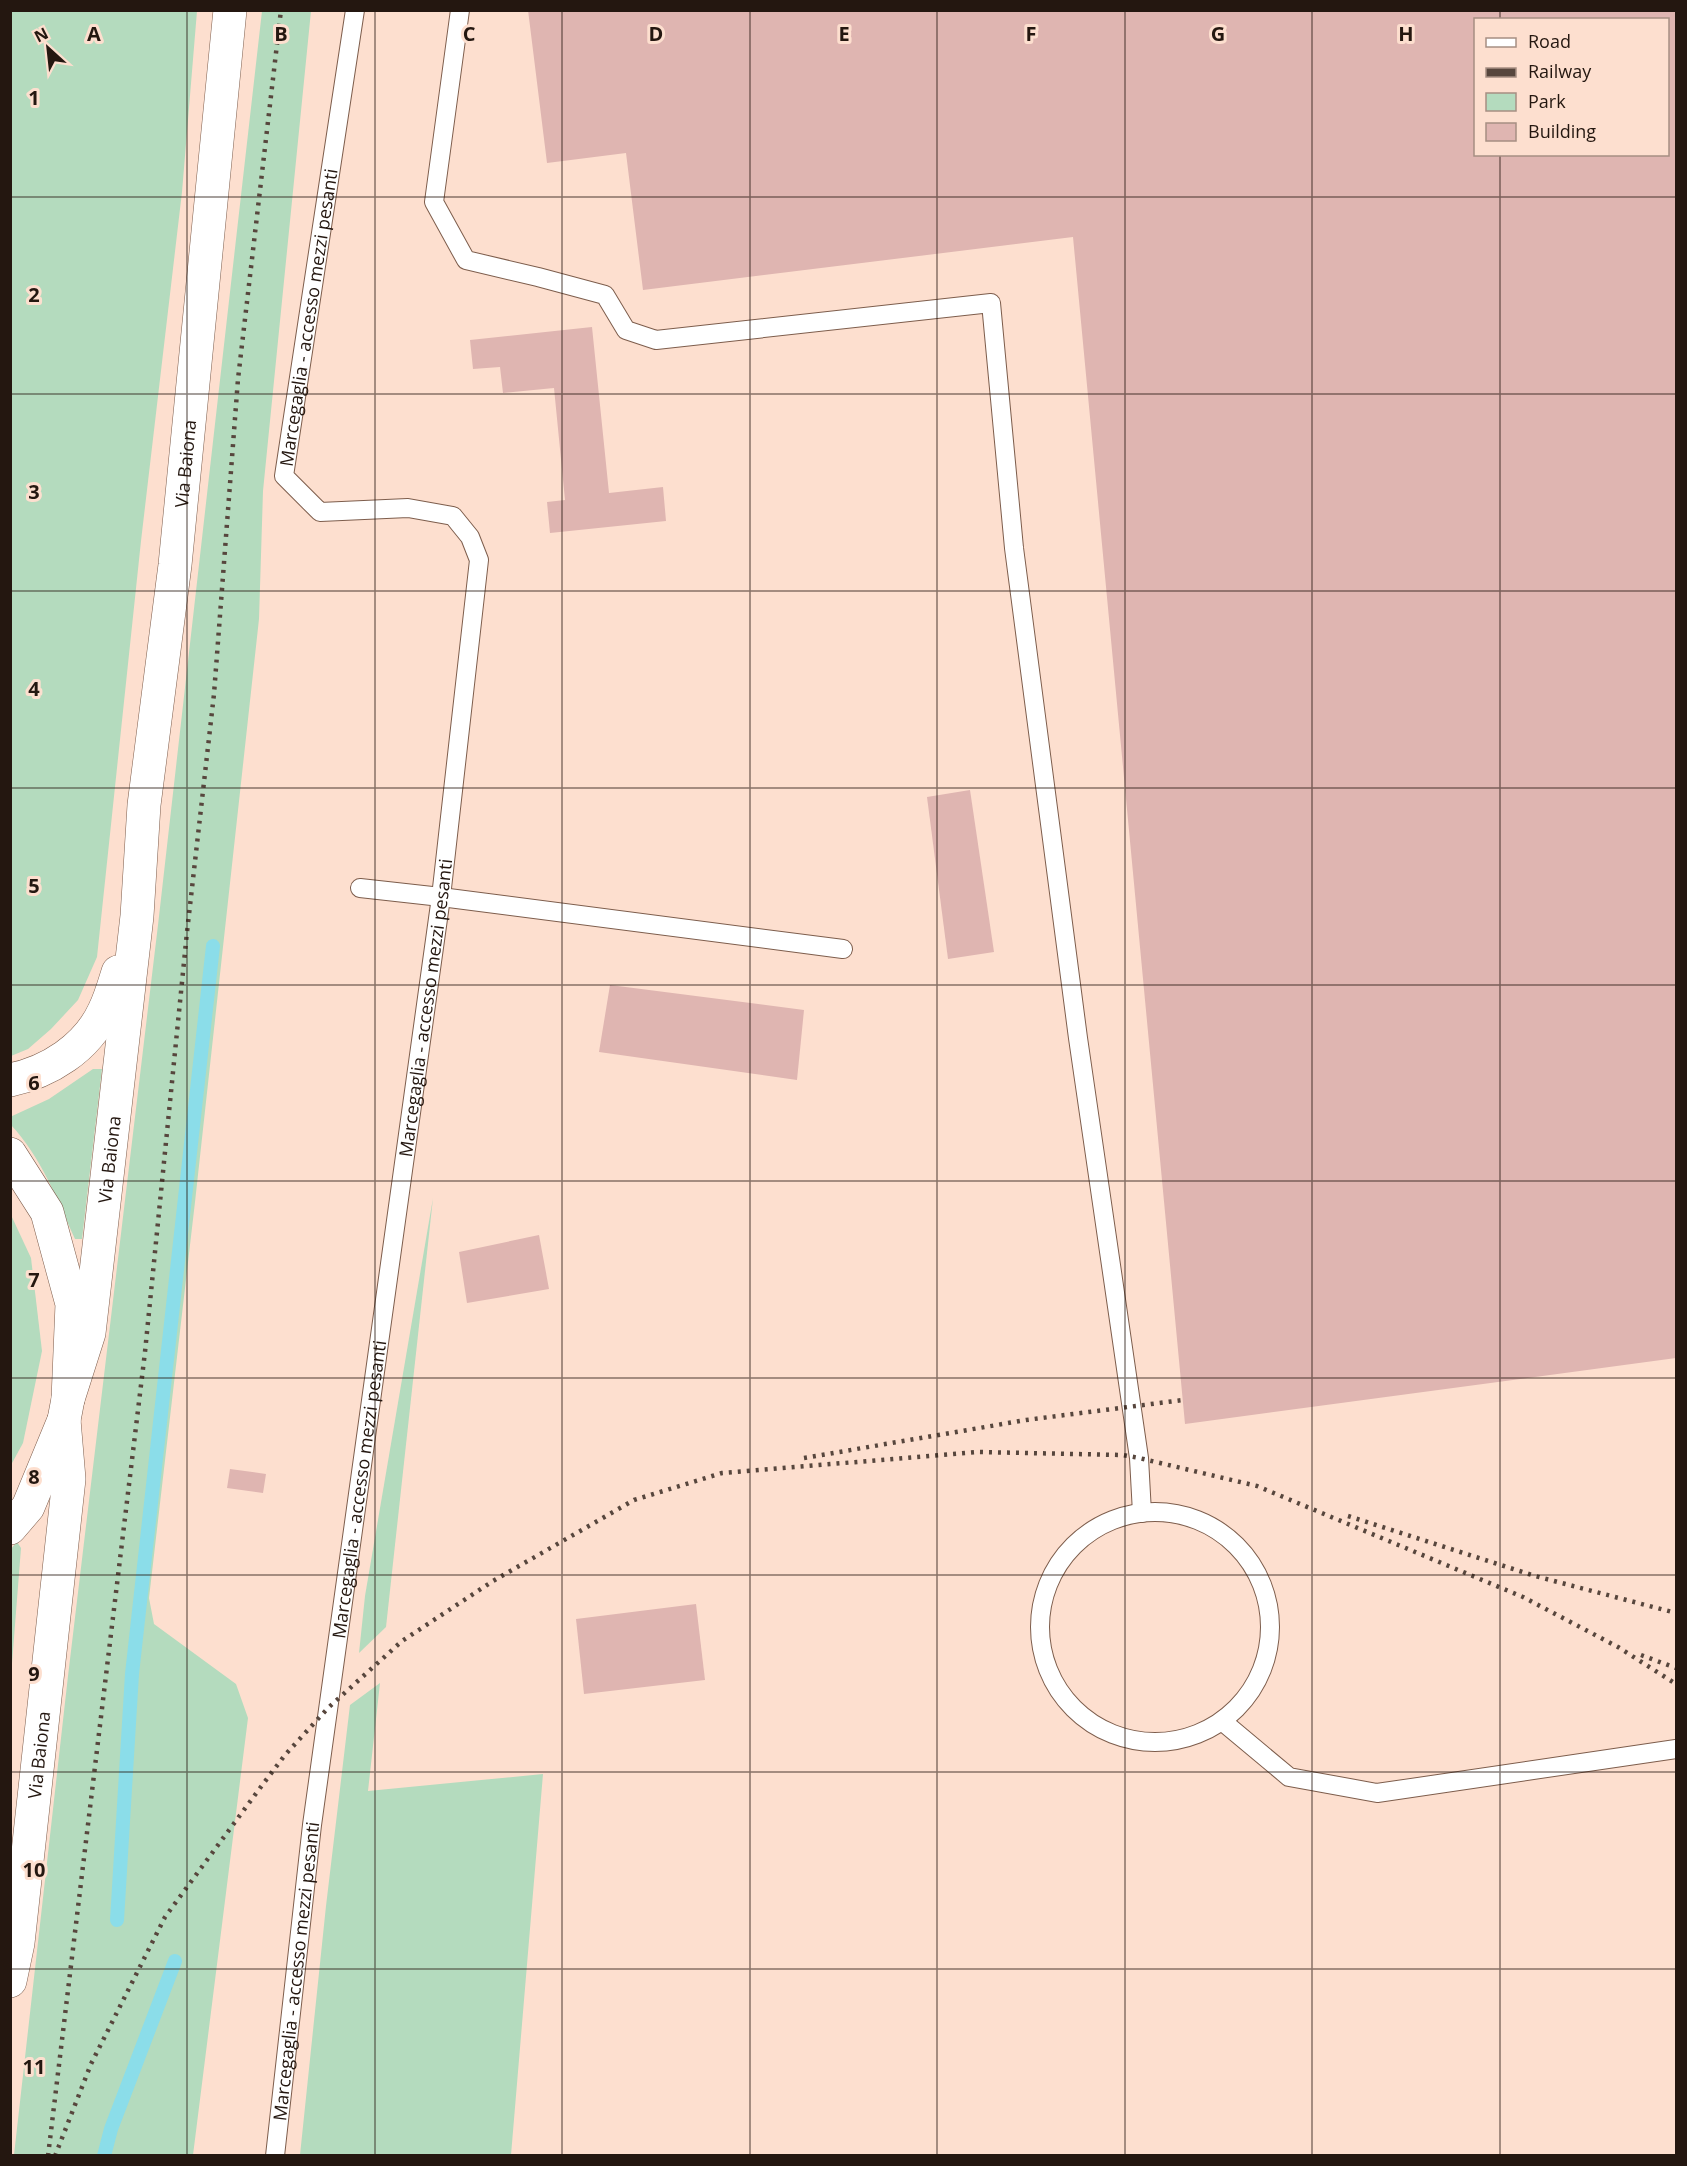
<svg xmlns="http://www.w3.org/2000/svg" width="1687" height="2166" font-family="'Open Sans',sans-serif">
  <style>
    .green { fill: #b4dbbe }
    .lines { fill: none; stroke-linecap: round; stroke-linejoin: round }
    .stream { stroke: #8bdde9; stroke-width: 14 }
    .building { fill: #dfb5b1; fill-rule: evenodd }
    .lane-casing { stroke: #7d5d4c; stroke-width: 20 }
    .street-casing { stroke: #7d5d4c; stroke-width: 34 }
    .secondary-casing { stroke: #7d5d4c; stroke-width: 34 }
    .lane { stroke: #fff; stroke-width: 18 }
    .street { stroke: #fff; stroke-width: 33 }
    .secondary { stroke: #fff; stroke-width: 33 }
    .rail { stroke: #57463d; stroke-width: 4.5; stroke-dasharray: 3 6; stroke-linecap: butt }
    .grid { fill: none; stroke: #241710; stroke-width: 1.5; stroke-opacity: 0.55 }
    .labels { text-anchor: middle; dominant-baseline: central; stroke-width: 6; stroke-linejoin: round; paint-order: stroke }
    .street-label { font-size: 18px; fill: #241710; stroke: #fddfcf }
    .grid-label { font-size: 20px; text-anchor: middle; font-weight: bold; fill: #241710; stroke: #fddfcf; stroke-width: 6; stroke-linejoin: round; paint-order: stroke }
  </style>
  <rect width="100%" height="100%" fill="#fddfcf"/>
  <!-- green -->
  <g class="green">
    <path d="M11 10 197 11 182 192 141 541 97 957 78 1000 51 1029 28 1049 11 1056Z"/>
    <path d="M262 11H311L263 491 259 619 195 1202 149 1598 154 1624 236 1684 248 1718 193 2155H14L68 1676 158 925Z"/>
    <path d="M93 1069H102L82 1239H75C57 1199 41 1157 11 1125L10 1117 49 1099Z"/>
    <path d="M433 1198 386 1627 359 1653 365 1596Z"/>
    <path d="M11 1215 31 1258 42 1351 23 1443 11 1465Z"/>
    <path d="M17 1542 21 1548 11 1676 10 1550Z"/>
    <path d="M380 1683 368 1791 543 1774 511 2155H300L326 1906 350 1705Z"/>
  </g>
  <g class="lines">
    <!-- stream -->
    <g class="stream">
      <path d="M117 1920 132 1674 213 946"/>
      <path d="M104 2156 111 2129 175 1961"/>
    </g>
  </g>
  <!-- building -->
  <g class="building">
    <path d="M528 10H1676V1358L1185 1424 1073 237 643 290 626 153 547 163ZM1476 20H1668V154H1476Z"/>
    <path d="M592 327 609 493 663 487 666 521 550 533 547 502 565 500 554 388 503 393 500 367 473 369 470 340Z"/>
    <path d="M970 790 994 952 948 959 927 797Z"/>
    <path d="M610 985 804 1010 797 1080 599 1052Z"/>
    <path d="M539 1235 549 1289 467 1303 459 1252Z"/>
    <path d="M230 1469 266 1474 263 1493 227 1488Z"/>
    <path d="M696 1604 705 1680 584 1694 576 1619Z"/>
  </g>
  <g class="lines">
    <defs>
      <g id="lane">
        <path d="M460 10 434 202 466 260 538 277 605 295 626 330 656 340 991 303 1014 548 1078 1038 1139 1458 1142 1513"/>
        <path d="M360 888 441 897 843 949"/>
        <circle cx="1155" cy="1627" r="115"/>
        <path d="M1222 1721 1289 1777 1377 1793 1676 1749"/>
        <path id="s1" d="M275 2156 312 1825 441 897 479 560 470 537 453 516 408 508 320 512 284 476 355 10"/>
      </g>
      <g id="street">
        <path id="s2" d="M10 1981 18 1943 69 1479 64 1420"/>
      </g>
      <g id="secondary">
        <path d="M10 1080C49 1072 87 1048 104 1011 110 999 114 985 118 972"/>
        <path d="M10 1154 47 1212 72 1304 68 1399 64 1420 28 1507 10 1528"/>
        <path id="s3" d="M68 1399 89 1333 137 916 144 805 175 565 230 10"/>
      </g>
    </defs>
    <!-- lane casing -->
    <use href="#lane" class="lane-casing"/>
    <!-- street casing -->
    <use href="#street" class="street-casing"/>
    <!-- secondary casing -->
    <use href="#secondary" class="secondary-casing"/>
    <!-- lane -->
    <use href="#lane" class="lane"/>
    <!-- street -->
    <use href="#street" class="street"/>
    <!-- secondary -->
    <use href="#secondary" class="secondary"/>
    <!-- rail -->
    <g class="rail">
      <path d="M804 1458 1026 1420 1183 1400"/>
      <path d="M1348 1516 1535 1576 1676 1613"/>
      <path d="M1641 1655 1676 1668"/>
      <path d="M48 2156 145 1352 187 932 214 694 238 379 281 10"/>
      <path d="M55 2156 91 2064 165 1917 263 1784 285 1755 328 1708 402 1641 493 1581 634 1500 722 1473 978 1452 1123 1455 1139 1458 1257 1486 1523 1597 1618 1647 1676 1684"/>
    </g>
  </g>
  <!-- grid -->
  <path class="grid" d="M187 10V2156M375 10V2156M562 10V2156M750 10V2156M937 10V2156M1125 10V2156M1312 10V2156M1500 10V20M1500 154V2156M10 197H1676M10 394H1676M10 591H1676M10 788H1676M10 985H1676M10 1181H1676M10 1378H1676M10 1575H1676M10 1772H1676M10 1969H1676"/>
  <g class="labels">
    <!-- street labels -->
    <g class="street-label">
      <text stroke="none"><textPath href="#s1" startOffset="2006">Marcegaglia - accesso mezzi pesanti</textPath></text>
      <text stroke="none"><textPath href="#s3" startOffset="944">Via Baiona</textPath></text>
      <text stroke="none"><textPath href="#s1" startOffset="1158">Marcegaglia - accesso mezzi pesanti</textPath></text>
      <text stroke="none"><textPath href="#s3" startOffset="244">Via Baiona</textPath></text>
      <text stroke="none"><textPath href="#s1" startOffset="672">Marcegaglia - accesso mezzi pesanti</textPath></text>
      <text stroke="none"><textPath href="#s2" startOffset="228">Via Baiona</textPath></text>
      <text stroke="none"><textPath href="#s1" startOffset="186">Marcegaglia - accesso mezzi pesanti</textPath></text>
    </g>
  </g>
  <g class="grid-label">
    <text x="94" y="41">A</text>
    <text x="281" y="41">B</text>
    <text x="469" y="41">C</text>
    <text x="656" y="41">D</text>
    <text x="844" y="41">E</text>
    <text x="1031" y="41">F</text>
    <text x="1218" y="41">G</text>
    <text x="1406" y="41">H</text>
    <text x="34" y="105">1</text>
    <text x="34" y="302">2</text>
    <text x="34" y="499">3</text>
    <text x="34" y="696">4</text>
    <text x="34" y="893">5</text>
    <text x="34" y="1090">6</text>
    <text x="34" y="1287">7</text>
    <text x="34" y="1484">8</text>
    <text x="34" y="1681">9</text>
    <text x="34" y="1877">10</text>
    <text x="34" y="2074">11</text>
  </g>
  <!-- border -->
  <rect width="1687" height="2166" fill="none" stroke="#241710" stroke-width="24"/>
  <!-- legend -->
  <rect x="1474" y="18" width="195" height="138" fill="#fddfcf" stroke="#a68f83" stroke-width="1.5"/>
  <rect x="1486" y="38" width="30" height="9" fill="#ffffff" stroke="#a68f83" stroke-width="1.5"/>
  <text x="1528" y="48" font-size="18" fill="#241710">Road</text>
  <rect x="1486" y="68" width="30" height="9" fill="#57463d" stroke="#a68f83" stroke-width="1.5"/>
  <text x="1528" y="78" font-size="18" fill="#241710">Railway</text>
  <rect x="1486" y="93" width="30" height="18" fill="#b4dbbe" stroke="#a68f83" stroke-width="1.5"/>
  <text x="1528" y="108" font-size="18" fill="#241710">Park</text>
  <rect x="1486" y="123" width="30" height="18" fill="#dfb5b1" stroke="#a68f83" stroke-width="1.5"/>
  <text x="1528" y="138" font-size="18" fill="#241710">Building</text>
  <!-- north arrow -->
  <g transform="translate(48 48) rotate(333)" stroke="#fddfcf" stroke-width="4.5" paint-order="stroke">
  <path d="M0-4.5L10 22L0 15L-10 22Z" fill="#241710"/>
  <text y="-9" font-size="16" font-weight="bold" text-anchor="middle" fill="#241710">N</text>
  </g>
</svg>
